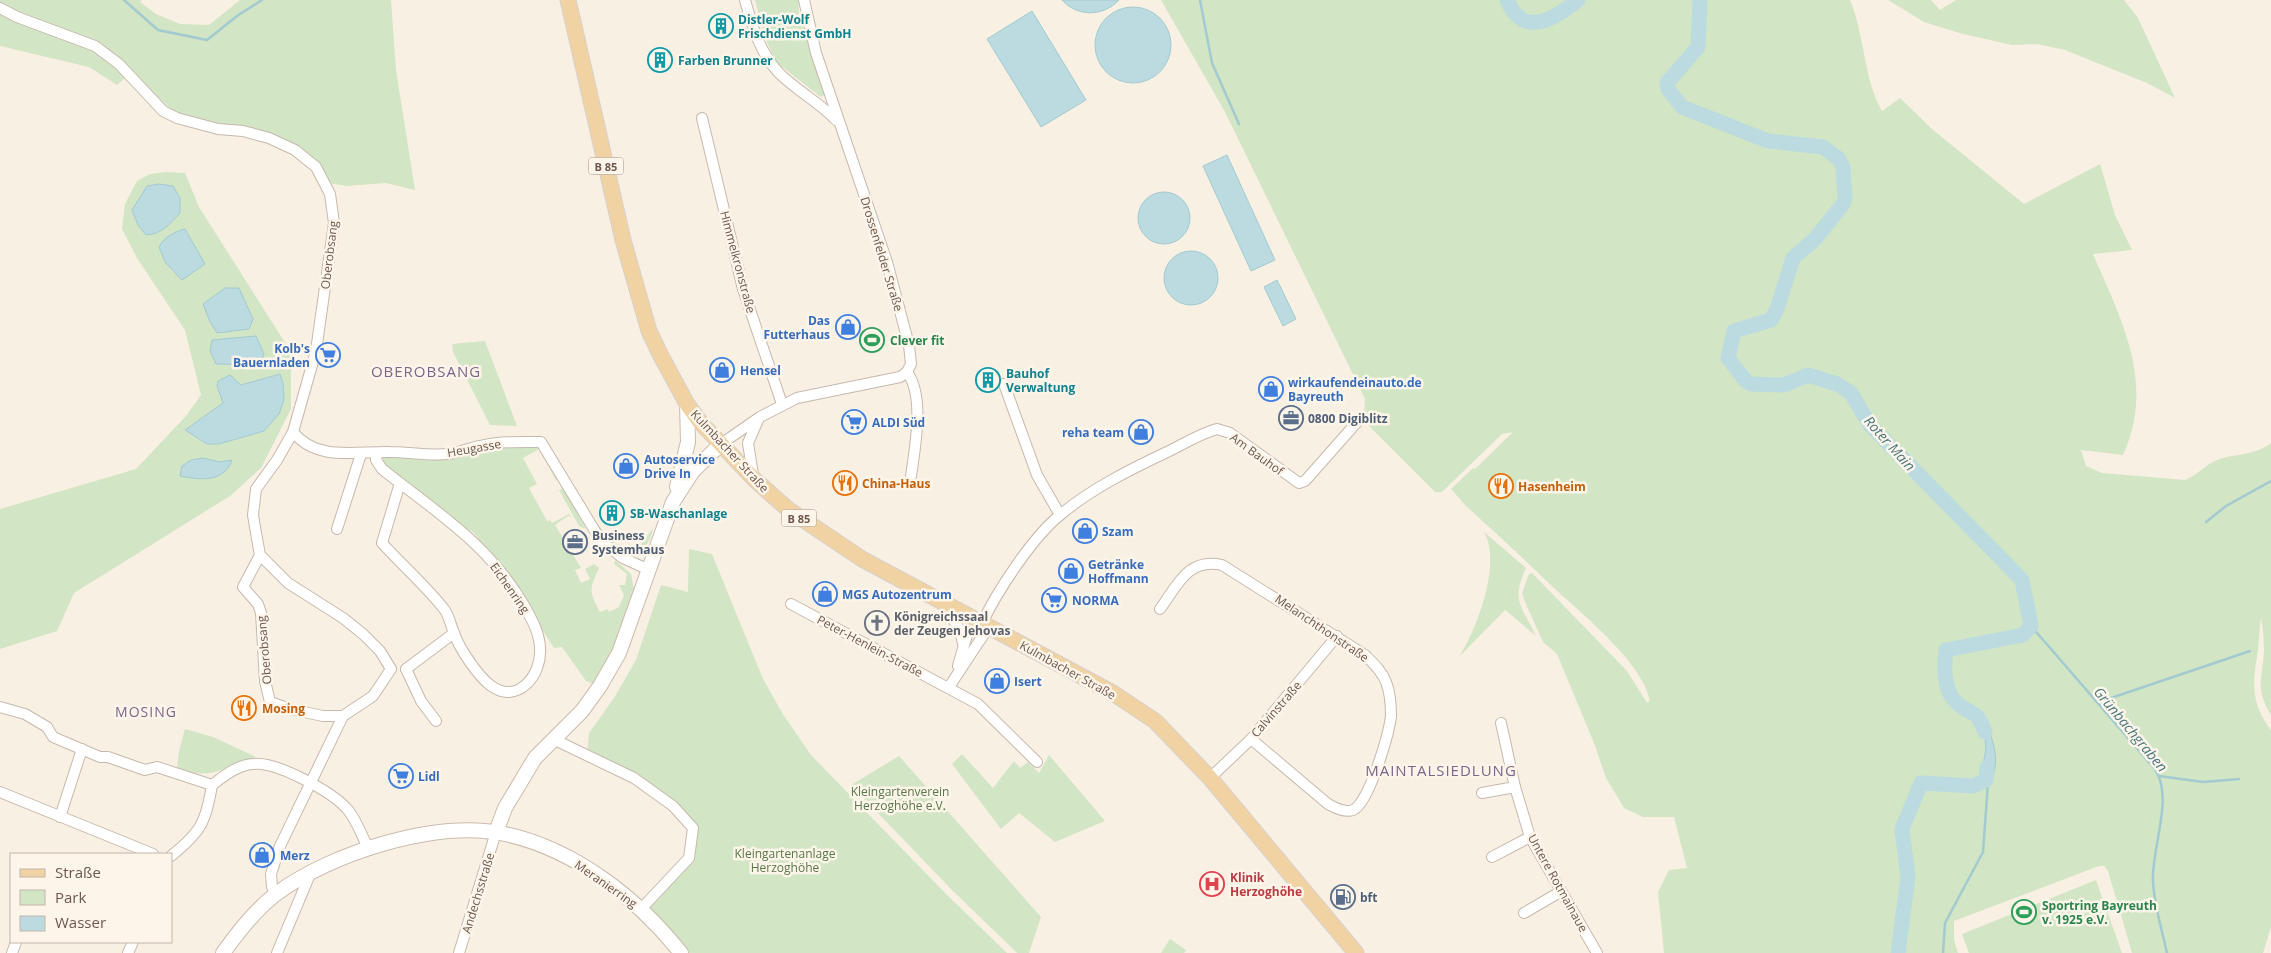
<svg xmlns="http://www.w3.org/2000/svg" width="2271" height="953" font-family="'Open Sans',sans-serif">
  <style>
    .green { fill: #d2e5c4; fill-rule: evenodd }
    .water { fill: #bbdbe0; stroke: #a2cad0 }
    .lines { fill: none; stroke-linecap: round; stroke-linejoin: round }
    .stream { stroke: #a2cad0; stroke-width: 2.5 }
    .river { stroke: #bbdbe0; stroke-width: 15 }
    .street-casing { stroke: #c8b8ac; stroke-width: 12 }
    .secondary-casing { stroke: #cdbaac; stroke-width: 16 }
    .primary-casing { stroke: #d6d0cd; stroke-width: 17 }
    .street { stroke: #fff; stroke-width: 10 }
    .secondary { stroke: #fff; stroke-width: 14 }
    .primary { stroke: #f1d3a3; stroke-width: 15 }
    .labels { text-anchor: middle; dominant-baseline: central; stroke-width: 5; stroke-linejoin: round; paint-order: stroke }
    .shield { fill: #fdf5e9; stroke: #99877c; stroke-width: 1 }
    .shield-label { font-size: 11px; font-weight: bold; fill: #6e584d }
    .culture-label { font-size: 12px; font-weight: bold; fill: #0d838f; stroke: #fdf5e9; text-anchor: start }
    .street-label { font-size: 12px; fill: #6e584d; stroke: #fdf5e9 }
    .shop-label { font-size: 12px; font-weight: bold; fill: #366cbe; stroke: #fdf5e9; text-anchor: start }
    .leisure-label { font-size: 12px; font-weight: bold; fill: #27864d; stroke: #fdf5e9; text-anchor: start }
    .service-label { font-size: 12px; font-weight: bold; fill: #4e5e75; stroke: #fdf5e9; text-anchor: start }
    .food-label { font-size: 12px; font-weight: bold; fill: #c56008; stroke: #fdf5e9; text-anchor: start }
    .worship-label { font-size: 12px; font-weight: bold; fill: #5b616d; stroke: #fdf5e9; text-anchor: start }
    .park-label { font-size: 12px; fill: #577949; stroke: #fdf5e9 }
    .health-label { font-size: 12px; font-weight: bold; fill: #be3a42; stroke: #fdf5e9; text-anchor: start }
    .water-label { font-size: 14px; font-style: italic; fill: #497780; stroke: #fdf5e9 }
    .neighbourhood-label { font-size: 14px; letter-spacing: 1px; fill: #7d658b; stroke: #fdf5e9 }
    .quarter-label { font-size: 15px; letter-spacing: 1px; fill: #7d658b; stroke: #fdf5e9 }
  </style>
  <rect width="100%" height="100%" fill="#f9f0e4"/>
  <!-- green -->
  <g class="green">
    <path d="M0 0H142L140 2 156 14 180 24 209 25 240 0H391L396 70 415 190 386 183 347 186 328 183 319 162 262 139 177 115 98 42 16 14 0 4Z"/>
    <path d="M755 0H798L799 12 826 94 821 97 776 62 766 40Z"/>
    <path d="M1161 0H1850C1865 36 1863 77 1882 111L1900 98 1932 129 2024 204 2100 164 2115 215 2132 250 2093 254C2121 319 2156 383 2123 455L2081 450 2086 466 2102 473 2185 480C2196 476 2204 466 2215 461 2232 453 2253 457 2271 443V715C2254 688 2263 678 2264 650 2264 640 2263 628 2261 618 2259 630 2259 644 2257 657 2252 685 2252 706 2271 730V927L2263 953H2132L2108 871 2104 866H2099L1954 921V940L1958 953H1904V940L1892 947 1891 953H1664L1658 892 1669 870 1687 868 1674 817H1643L1624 808 1606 778 1594 743 1557 654 1543 642 1525 602 1522 593 1529 574 1532 573 1627 671 1647 703 1650 700C1640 660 1584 616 1554 588 1525 560 1496 533 1466 506L1451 489 1473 468 1475 469 1513 432 1502 434 1442 492H1435L1364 421 1365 399 1225 112Z"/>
    <path d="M1888 0H1931L1940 10 1956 0H2124L2138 18 2175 98 2147 83 2065 50 2037 44 2012 45 1963 34 1924 22Z"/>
    <path d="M0 14 12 21 93 48 125 78 117 85 89 67 0 46Z"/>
    <path d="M166 172 185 173 199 207 291 352V409L261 468 230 496 74 593 57 631 0 649V509L136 469 186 416 201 395 185 330 137 258 122 229 125 204 137 181 150 174ZM185 229 194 245 165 262ZM225 288 250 329 217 333 203 304ZM256 336 261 365 216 364 212 341ZM254 382 264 431 219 444H207L185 430 223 403 241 385ZM203 458 219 462 231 460 180 476Z"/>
    <path d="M485 341 517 426 490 425 453 352 452 344Z"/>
    <path d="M501 445H538L558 479 548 485 556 480 539 449 523 458 537 484 529 488 547 521 550 520 552 523 569 514 571 517 568 516 555 525 581 568 575 570 581 583 590 579 585 569 594 564 599 568C590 588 588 591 600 612L608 609 609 612 619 607 624 595 619 585H625L627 574 614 564 615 560 631 574 634 590 600 686 586 681 562 647 554 648 509 578V572L500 562 495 561 479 543 478 538C474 533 471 529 464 529 438 504 408 487 382 463L383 455 464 456Z"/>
    <path d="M563 488 586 529 579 526 559 490 553 494Z"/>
    <path d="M595 521C603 532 625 558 640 545 646 540 647 534 653 529 650 541 646 550 633 554L613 546 593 524Z"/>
    <path d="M1484 532 1526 568C1511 601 1521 605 1536 636L1505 610 1459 657C1477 629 1502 563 1484 532Z"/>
    <path d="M689 549 712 554 763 679 784 716 811 755 946 894 1007 953H681L641 909 689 858 693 828 673 806 587 756 589 733 614 698 636 660 661 585 688 592Z"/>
    <path d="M185 729 213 737 254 756 255 759C227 767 205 782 177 767L179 751Z"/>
    <path d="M962 754 993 788 1014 761 1020 768 1028 762 1039 773 1049 755 1105 821 1055 842 1019 813 1001 829 952 764Z"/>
    <path d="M899 756 1041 917 1029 953H1017L951 889 851 785Z"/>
    <path d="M2096 880 2122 953H1969L1962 934Z"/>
    <path d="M1170 939 1186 950 1184 953H1161Z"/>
  </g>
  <!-- water -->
  <g class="water">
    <path d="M1062 0H1119C1103 17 1077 17 1062 0Z"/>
    <circle cx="1133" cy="45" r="38"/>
    <path d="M1032 11 1086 100 1041 127 987 39Z"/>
    <path d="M1227 155 1275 260 1251 271 1203 166Z"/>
    <path d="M159 184 173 186 180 198V213C170 224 162 234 146 235L138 225 132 210 147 186Z"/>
    <circle cx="1164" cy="218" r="26"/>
    <path d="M185 229 205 264 182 280 165 262 159 247C164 237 174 232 185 229Z"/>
    <circle cx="1191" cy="278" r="27"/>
    <path d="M1277 280 1296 319 1283 326 1264 287Z"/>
    <path d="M225 288H239L253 319 249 329 217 333 210 322 203 304Z"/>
    <path d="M256 336 264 354 260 365 216 364 210 351 212 340Z"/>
    <path d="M280 374 283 383 284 400 279 414 264 431 219 444H207L185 430 223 403 217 386 218 381 230 375 241 385Z"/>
    <path d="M203 458 219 462 232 460C224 483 200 480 180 476L182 466 191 460Z"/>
    <path d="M1982 713C1992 738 2004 762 1987 787H1983C1977 772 1989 755 1985 739 1983 733 1978 725 1976 717Z"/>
  </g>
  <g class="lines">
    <!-- stream -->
    <g class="stream">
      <path d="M124 0 158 30 207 40 237 16 262 0"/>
      <path d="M1200 0 1212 63 1239 124"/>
      <path d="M2206 522 2226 506 2271 481"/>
      <path d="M2031 626 2154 768C2175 796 2151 848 2153 881 2154 905 2162 930 2167 953"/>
      <path d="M2111 698 2250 651"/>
      <path d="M2159 776 2203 782 2239 779"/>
      <path d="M1943 953 1945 923 1983 852 1988 782"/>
    </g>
    <!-- river -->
    <g class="river">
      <path d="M1507 0C1524 39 1554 19 1578 0"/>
      <path d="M1700 0 1698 47 1667 83 1668 89 1682 107 1768 141 1823 147 1839 159 1843 167 1845 198 1843 204 1815 239 1793 258 1777 309 1771 320 1734 331 1728 358 1745 380 1751 384 1784 385 1808 375 1837 384 1851 393 1870 425 2022 580 2031 626 2023 635 1946 650C1944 666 1943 691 1957 703 1973 718 1975 706 1985 732"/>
      <path d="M1898 953 1908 877 1902 829 1921 783 1973 786 1986 780 1987 767"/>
    </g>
    <defs>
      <g id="street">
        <path d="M745 0C752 26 760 53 779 73 797 91 819 102 836 120"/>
        <path d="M0 8 17 17 95 46 119 64 163 111 177 118 218 129 243 131 269 138 295 150 316 167 330 194 334 223 316 351 293 432 277 460 256 489 253 515 256 533 260 555 288 583 343 618 363 634 380 651 391 669 373 696 343 716H323L290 709 270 702 265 681 261 613 258 604 243 587 260 555"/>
        <path d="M702 118 743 289 782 404"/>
        <path d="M907 372C925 396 915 447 911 476"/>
        <path d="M1004 384 1037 475 1060 515"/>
        <path d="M293 432C317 462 357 451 390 452 408 452 429 456 447 454 459 453 469 448 480 446 500 441 521 442 541 442L601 541 623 558 647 569"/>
        <path d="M721 444 760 417 797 398 900 377 907 372 911 364 909 345 887 262 816 53 804 0"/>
        <path d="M377 453 376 460 382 469C437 513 488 543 525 607 532 620 540 634 540 649 542 675 517 706 490 685 478 676 459 648 454 633 450 624 450 617 444 609 427 587 401 564 382 543L400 483"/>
        <path d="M753 475 748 443 758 420"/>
        <path d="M337 529 361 454"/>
        <path d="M791 604 978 704 1037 762"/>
        <path d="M944 606 960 630 963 644"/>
        <path d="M1160 609C1177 586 1188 557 1222 565L1365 655C1373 663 1382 671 1386 682 1390 692 1391 705 1391 716 1389 733 1369 804 1353 810 1345 813 1335 808 1328 804L1251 739"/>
        <path d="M982 623C998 590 1032 538 1060 515 1091 489 1129 470 1165 453 1182 445 1199 434 1217 429L1230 433 1299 483 1305 481 1358 421"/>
        <path d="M958 666 967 635 974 625 982 623"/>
        <path d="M406 669 454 633"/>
        <path d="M406 669 421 701 436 721"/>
        <path d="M949 687 984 634 982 623"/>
        <path d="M0 707 25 714 47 727 53 737 100 757H108L145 770 157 767 212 785C206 822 201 832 171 856"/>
        <path d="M1501 723 1515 787 1530 837 1597 953"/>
        <path d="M553 739 634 778 673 806 693 828 689 858 641 909"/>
        <path d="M1210 778 1251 739 1337 636"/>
        <path d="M212 785C224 776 237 765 253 764 276 761 333 792 348 810 357 821 362 836 368 848"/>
        <path d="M0 792 153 854"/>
        <path d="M1482 793 1515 787"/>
        <path d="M60 817 82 749"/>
        <path d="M1492 857 1530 837"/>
        <path d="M276 894 272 887 271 874 280 846 343 716"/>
        <path d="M1524 913 1560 892"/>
        <path d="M12 953 16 942"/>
        <path d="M128 953 133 942"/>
        <path d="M277 953 311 872"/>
        <path d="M459 953 496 832"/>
      </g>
      <g id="secondary">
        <path d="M677 487 688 442 687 404"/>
        <path d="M496 832 505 808 535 758 582 711 600 686 619 653 673 502 693 471 721 444"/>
        <path d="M223 953C238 932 255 910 276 894 331 853 437 819 505 834 575 849 638 899 681 953"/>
      </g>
      <path id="primary" d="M568 0 623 240 649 331 661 356 687 404 700 422 755 480 789 510 862 559 1113 693 1155 721 1210 778 1356 953"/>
    </defs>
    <!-- street casing -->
    <use href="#street" class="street-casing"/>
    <!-- secondary casing -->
    <use href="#secondary" class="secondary-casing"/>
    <!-- primary casing -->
    <use href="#primary" class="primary-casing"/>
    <!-- street -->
    <use href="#street" class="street"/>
    <!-- secondary -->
    <use href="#secondary" class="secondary"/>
    <!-- primary -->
    <use href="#primary" class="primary"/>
  </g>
  <!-- icons -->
  <defs>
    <symbol id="building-ring" viewBox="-11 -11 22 22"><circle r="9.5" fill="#fdf5e9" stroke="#0f9aa8" stroke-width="1.5"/><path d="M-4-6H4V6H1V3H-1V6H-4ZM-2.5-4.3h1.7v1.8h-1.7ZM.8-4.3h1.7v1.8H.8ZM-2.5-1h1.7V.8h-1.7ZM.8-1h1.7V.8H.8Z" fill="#0f9aa8"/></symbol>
    <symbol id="shop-ring" viewBox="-11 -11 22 22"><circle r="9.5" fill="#fdf5e9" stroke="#3f7fe0" stroke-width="1.5"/><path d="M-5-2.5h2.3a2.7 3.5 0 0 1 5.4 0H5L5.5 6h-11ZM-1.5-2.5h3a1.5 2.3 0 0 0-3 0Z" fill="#3f7fe0"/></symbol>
    <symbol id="stadium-ring" viewBox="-11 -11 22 22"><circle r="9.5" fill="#fdf5e9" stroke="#2e9e5b" stroke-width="1.5"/><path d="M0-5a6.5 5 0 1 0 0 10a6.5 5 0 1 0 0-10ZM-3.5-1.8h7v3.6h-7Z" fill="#2e9e5b"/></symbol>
    <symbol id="supermarket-ring" viewBox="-11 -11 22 22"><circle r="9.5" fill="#fdf5e9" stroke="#3f7fe0" stroke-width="1.5"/><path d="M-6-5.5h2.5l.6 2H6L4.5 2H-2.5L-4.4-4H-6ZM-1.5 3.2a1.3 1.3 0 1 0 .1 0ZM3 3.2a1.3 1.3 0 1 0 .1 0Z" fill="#3f7fe0"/></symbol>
    <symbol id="office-ring" viewBox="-11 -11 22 22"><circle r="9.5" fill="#fdf5e9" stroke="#5c6f8a" stroke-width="1.5"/><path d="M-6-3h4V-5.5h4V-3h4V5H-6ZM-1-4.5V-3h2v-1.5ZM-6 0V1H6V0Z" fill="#5c6f8a"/></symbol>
    <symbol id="restaurant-ring" viewBox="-11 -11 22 22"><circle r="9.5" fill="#fdf5e9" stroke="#e8710a" stroke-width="1.5"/><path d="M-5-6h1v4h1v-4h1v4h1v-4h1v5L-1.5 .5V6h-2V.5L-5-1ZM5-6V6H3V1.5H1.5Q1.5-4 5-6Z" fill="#e8710a"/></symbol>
    <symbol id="church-ring" viewBox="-11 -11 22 22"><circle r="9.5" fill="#fdf5e9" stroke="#6b7280" stroke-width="1.5"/><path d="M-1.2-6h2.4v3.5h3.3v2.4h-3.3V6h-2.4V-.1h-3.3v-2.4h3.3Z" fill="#6b7280"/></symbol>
    <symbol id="hospital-ring" viewBox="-11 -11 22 22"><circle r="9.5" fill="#fdf5e9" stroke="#e0444e" stroke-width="1.5"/><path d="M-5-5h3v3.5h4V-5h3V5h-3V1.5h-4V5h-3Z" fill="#e0444e"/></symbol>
    <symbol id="fuel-ring" viewBox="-11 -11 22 22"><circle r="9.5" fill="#fdf5e9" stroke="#5c6f8a" stroke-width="1.5"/><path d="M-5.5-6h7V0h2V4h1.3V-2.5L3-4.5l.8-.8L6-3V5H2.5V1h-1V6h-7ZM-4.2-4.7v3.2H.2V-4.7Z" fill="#5c6f8a"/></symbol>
  </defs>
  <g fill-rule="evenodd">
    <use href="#building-ring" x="707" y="12" width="28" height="28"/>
    <use href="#building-ring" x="646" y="46" width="28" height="28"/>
    <use href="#shop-ring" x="834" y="313" width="28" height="28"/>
    <use href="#stadium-ring" x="858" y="326" width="28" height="28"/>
    <use href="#supermarket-ring" x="314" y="341" width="28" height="28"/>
    <use href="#shop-ring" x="708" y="356" width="28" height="28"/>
    <use href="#building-ring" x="974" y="366" width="28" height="28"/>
    <use href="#shop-ring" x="1257" y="375" width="28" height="28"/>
    <use href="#office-ring" x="1277" y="404" width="28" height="28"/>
    <use href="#supermarket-ring" x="840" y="408" width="28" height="28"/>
    <use href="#shop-ring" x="1127" y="418" width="28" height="28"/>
    <use href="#shop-ring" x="612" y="452" width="28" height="28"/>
    <use href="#restaurant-ring" x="831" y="469" width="28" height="28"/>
    <use href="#restaurant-ring" x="1487" y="472" width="28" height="28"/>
    <use href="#building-ring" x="598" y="499" width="28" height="28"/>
    <use href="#shop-ring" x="1071" y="517" width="28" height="28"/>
    <use href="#office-ring" x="561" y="528" width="28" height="28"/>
    <use href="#shop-ring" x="1057" y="557" width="28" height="28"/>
    <use href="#shop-ring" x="811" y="580" width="28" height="28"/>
    <use href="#supermarket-ring" x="1040" y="586" width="28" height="28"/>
    <use href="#church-ring" x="863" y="609" width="28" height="28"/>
    <use href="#shop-ring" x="983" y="667" width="28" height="28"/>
    <use href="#restaurant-ring" x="230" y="694" width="28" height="28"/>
    <use href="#supermarket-ring" x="387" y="762" width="28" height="28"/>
    <use href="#shop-ring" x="248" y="841" width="28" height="28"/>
    <use href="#hospital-ring" x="1198" y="870" width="28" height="28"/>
    <use href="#fuel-ring" x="1329" y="883" width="28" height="28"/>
    <use href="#stadium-ring" x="2010" y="898" width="28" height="28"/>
  </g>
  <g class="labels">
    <!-- shield labels -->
    <g class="shield">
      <rect x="588.5" y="157.5" width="35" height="17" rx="4"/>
      <rect x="781.5" y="509.5" width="35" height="17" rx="4"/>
    </g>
    <g class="shield-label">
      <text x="606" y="166">B 85</text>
      <text x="799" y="518">B 85</text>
    </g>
    <!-- culture labels -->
    <g class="culture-label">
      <text x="738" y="19">Distler-Wolf<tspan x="738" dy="14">Frischdienst GmbH</tspan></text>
      <text x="678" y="60">Farben Brunner</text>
      <text x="1006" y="373">Bauhof<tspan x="1006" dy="14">Verwaltung</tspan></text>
      <text x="630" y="513">SB-Waschanlage</text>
    </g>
    <!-- street labels -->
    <g class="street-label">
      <text transform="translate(882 254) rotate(73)">Drossenfelder Straße</text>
      <text transform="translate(329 255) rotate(-83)">Oberobsang</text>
      <text transform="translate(738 262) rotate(75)">Himmelkronstraße</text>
      <text transform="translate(474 448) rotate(-10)">Heugasse</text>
      <text transform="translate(730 451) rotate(47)">Kulmbacher Straße</text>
      <text transform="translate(1257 454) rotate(36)">Am Bauhof</text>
      <text transform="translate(510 588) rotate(55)">Eichenring</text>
      <text transform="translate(1322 628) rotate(34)">Melanchthonstraße</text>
      <text transform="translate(870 646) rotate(28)">Peter-Henlein-Straße</text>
      <text transform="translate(264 650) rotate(-95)">Oberobsang</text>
      <text transform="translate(1068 670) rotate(29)">Kulmbacher Straße</text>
      <text transform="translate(1276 709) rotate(-49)">Calvinstraße</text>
      <text transform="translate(1558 883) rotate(61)">Untere Rotmainaue</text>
      <text transform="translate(606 884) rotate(35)">Meranierring</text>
      <text transform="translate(478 893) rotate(-73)">Andechsstraße</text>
    </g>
    <!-- shop labels -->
    <g class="shop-label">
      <text x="830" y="320" text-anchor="end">Das<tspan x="830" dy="14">Futterhaus</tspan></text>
      <text x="310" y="348" text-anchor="end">Kolb's<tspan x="310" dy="14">Bauernladen</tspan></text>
      <text x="740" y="370">Hensel</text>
      <text x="1288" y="382">wirkaufendeinauto.de<tspan x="1288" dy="14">Bayreuth</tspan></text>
      <text x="872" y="422">ALDI Süd</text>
      <text x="1124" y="432" text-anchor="end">reha team</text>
      <text x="644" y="459">Autoservice<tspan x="644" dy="14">Drive In</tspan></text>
      <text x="1102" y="531">Szam</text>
      <text x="1088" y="564">Getränke<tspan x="1088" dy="14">Hoffmann</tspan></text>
      <text x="842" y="594">MGS Autozentrum</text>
      <text x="1072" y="600">NORMA</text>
      <text x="1014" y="681">Isert</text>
      <text x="418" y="776">Lidl</text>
      <text x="280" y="855">Merz</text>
    </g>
    <!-- leisure labels -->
    <g class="leisure-label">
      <text x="890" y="340">Clever fit</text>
      <text x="2042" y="905">Sportring Bayreuth<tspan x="2042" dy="14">v. 1925 e.V.</tspan></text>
    </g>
    <!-- service labels -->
    <g class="service-label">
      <text x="1308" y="418">0800 Digiblitz</text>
      <text x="592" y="535">Business<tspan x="592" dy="14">Systemhaus</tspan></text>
      <text x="1360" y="897">bft</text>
    </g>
    <!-- food labels -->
    <g class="food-label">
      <text x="862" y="483">China-Haus</text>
      <text x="1518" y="486">Hasenheim</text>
      <text x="262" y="708">Mosing</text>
    </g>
    <!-- worship labels -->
    <g class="worship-label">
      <text x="894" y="616">Königreichssaal<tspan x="894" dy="14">der Zeugen Jehovas</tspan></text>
    </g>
    <!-- park labels -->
    <g class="park-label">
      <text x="900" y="791">Kleingartenverein<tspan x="900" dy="14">Herzoghöhe e.V.</tspan></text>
      <text x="785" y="853">Kleingartenanlage<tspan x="785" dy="14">Herzoghöhe</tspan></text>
    </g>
    <!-- health labels -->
    <g class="health-label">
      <text x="1230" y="877">Klinik<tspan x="1230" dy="14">Herzoghöhe</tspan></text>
    </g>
    <!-- water labels -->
    <g class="water-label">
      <text transform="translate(1890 443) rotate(48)">Roter Main</text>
      <text transform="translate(2131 729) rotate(50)">Grünbachgraben</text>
    </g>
    <!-- neighbourhood labels -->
    <g class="neighbourhood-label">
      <text x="146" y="711">MOSING</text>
    </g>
    <!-- quarter labels -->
    <g class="quarter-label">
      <text x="426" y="371">OBEROBSANG</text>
      <text x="1441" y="770">MAINTALSIEDLUNG</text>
    </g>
  </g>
  <!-- legend -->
  <rect x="10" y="853" width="162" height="90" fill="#fdf5e9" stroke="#c4b6ab"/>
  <rect x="20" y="869" width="25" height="8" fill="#f1d3a3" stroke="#c4b6ab"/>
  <text x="55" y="878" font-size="15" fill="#6e584d">Straße</text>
  <rect x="20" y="890" width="25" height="15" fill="#d2e5c4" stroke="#c4b6ab"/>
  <text x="55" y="903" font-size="15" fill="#6e584d">Park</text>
  <rect x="20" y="916" width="25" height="15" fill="#bbdbe0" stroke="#c4b6ab"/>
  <text x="55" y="928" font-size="15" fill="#6e584d">Wasser</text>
</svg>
